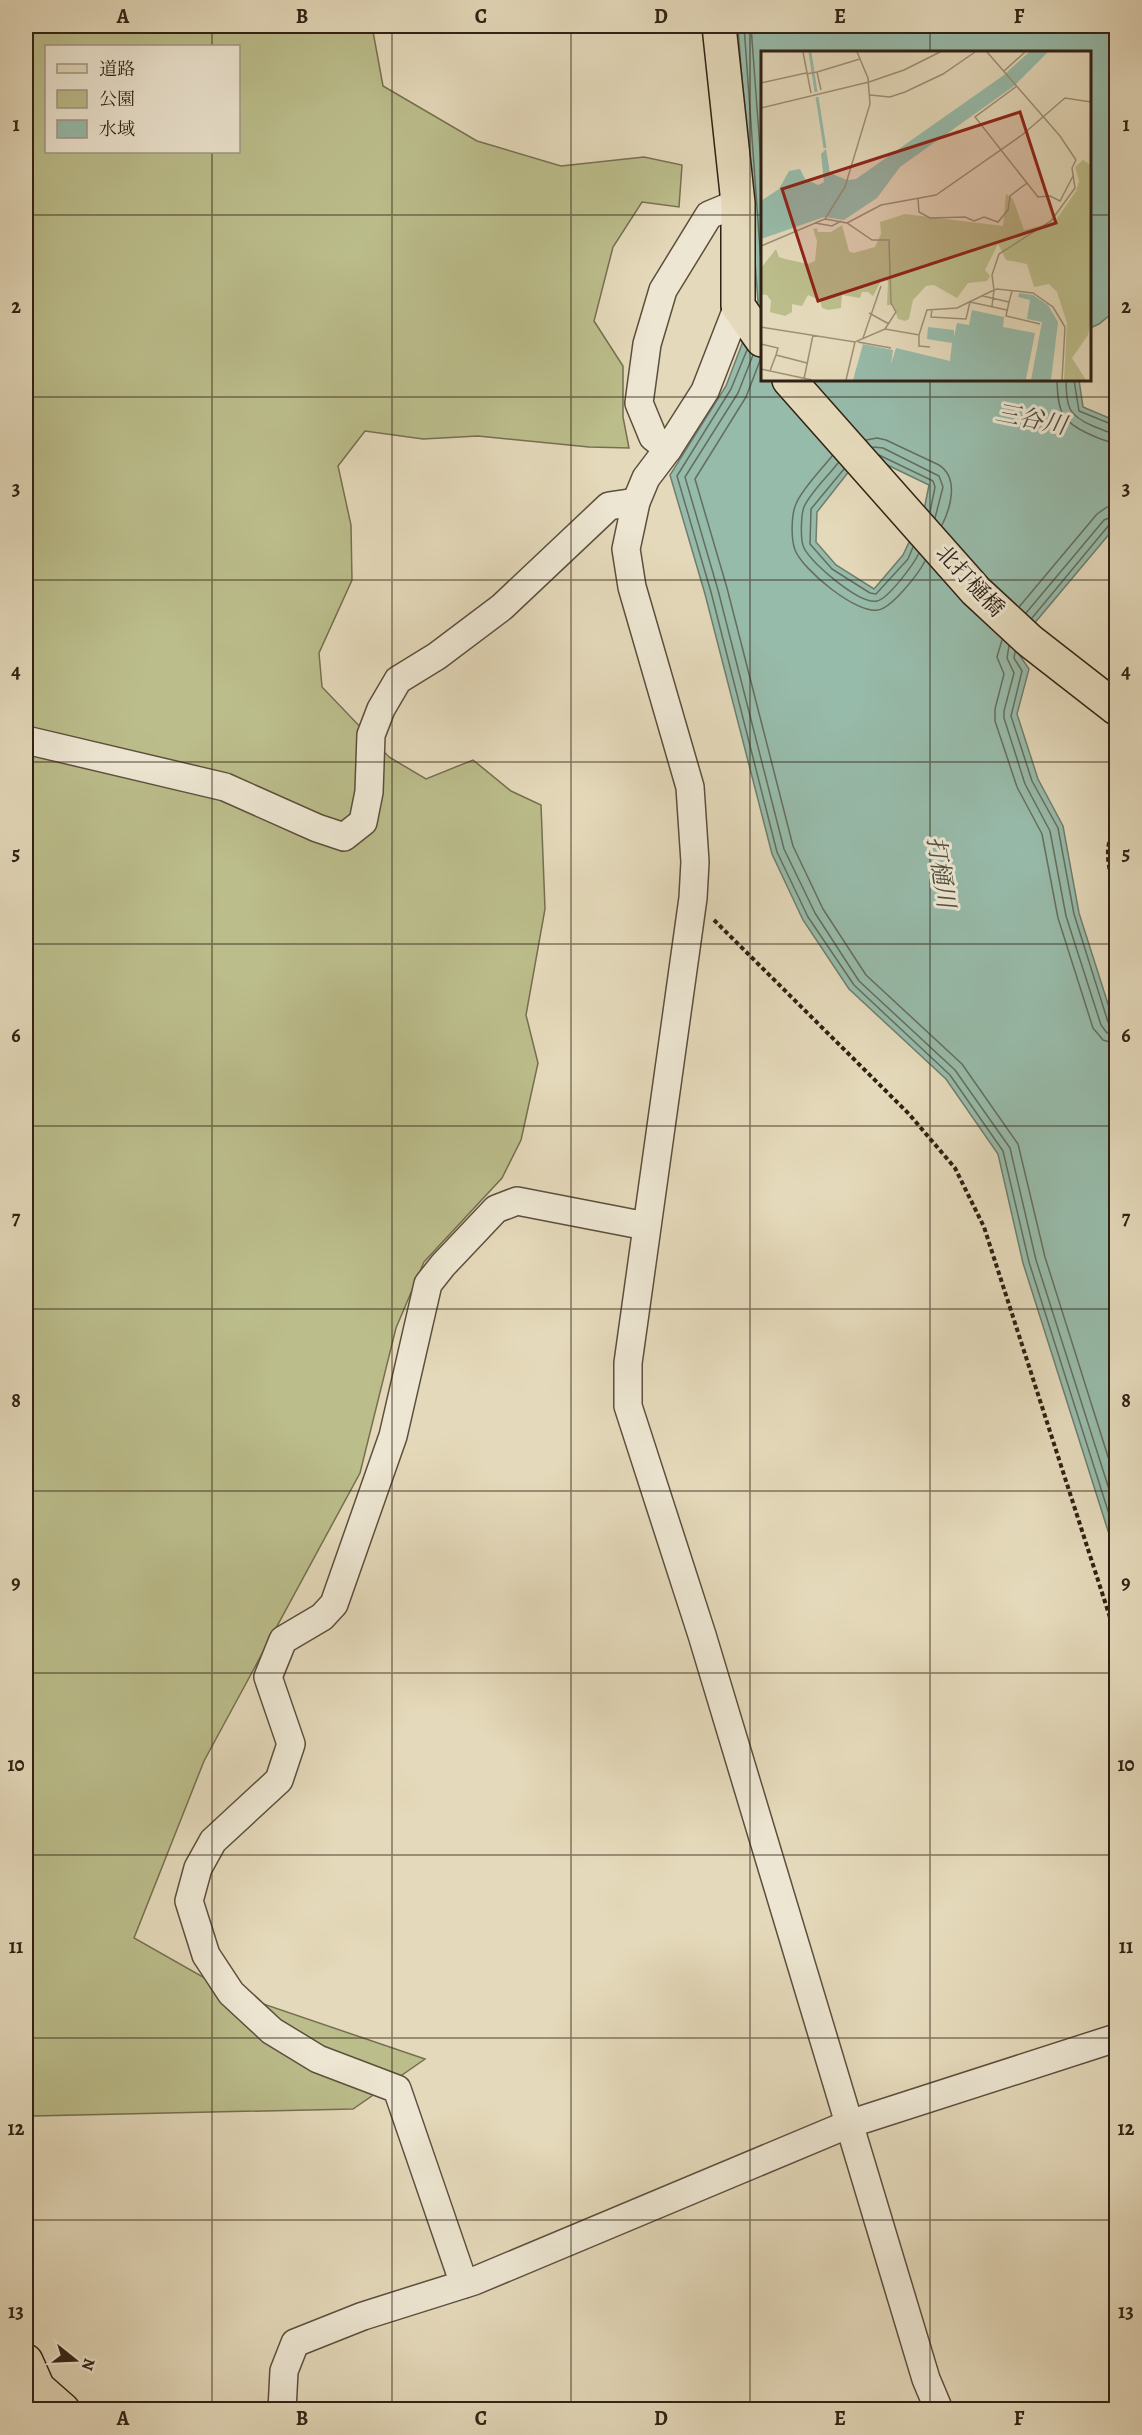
<svg xmlns="http://www.w3.org/2000/svg" width="1142" height="2435" font-family="Alegreya,'Noto Serif JP',serif">
  <style>
    .green { fill: #bbbd8b; stroke: #766f4f; stroke-width: 1.5; fill-rule: evenodd }
    .water { fill: #97bbaa; stroke: #6e7d6e; stroke-width: 1.5; fill-rule: evenodd }
    .lines { fill: none; stroke-linecap: round; stroke-linejoin: round }
    .shore { stroke: #646e5e; stroke-width: 1.5 }
    .minor-casing { stroke: #5d4f3d; stroke-width: 30 }
    .major-casing { stroke: #302113; stroke-width: 36 }
    .path { stroke: #302113; stroke-width: 4; stroke-dasharray: 4.5 3; stroke-linecap: butt }
    .minor { stroke: #ede6d2; stroke-width: 27 }
    .major { stroke: #e4d9ba; stroke-width: 33 }
    .grid { fill: none; stroke: #302113; stroke-width: 1.5; stroke-opacity: 0.55 }
    .labels { text-anchor: middle; dominant-baseline: central; stroke-width: 6; stroke-linejoin: round; paint-order: stroke }
    .street-label { font-size: 22px; fill: #302113; stroke: #ede6d2 }
    .water-label { font-size: 24px; font-style: italic; fill: #4f4f40; stroke: #ede6d2 }
    .inset-river { fill: none; stroke: #97bbaa; stroke-width: 3 }
    .inset-road { fill: none; stroke: #9c8f77; stroke-width: 1.5 }
    .view { fill: #8f2418; fill-opacity: 0.15; stroke: #8f2418; stroke-width: 3 }
    .inset-edge { fill: none; stroke: #302113; stroke-width: 3 }
    .neatline { fill: none; stroke: #302113; stroke-width: 2 }
    .grid-label { font-size: 20px; text-anchor: middle; font-weight: bold; fill: #302113 }
  </style>
  <rect width="100%" height="100%" fill="#e4d9ba"/>
  <filter id="stains"><feTurbulence type="fractalNoise" baseFrequency=".00333" numOctaves="4"/><feColorMatrix values="0 0 0 0 .2 0 0 0 0 .09 0 0 0 0 .02 0 0 0 .5 -.17"/></filter>
  <radialGradient id="worn" r=".72"><stop offset=".6" stop-color="#630" stop-opacity="0"/><stop offset="1" stop-color="#630" stop-opacity=".3"/></radialGradient>
  <!-- green -->
  <path class="green" d="M26 26H372L383 86 477 141 561 166 644 157 682 165 679 207 642 202 613 247 594 321 623 366V417L629 448 589 447 478 436 423 439 365 431 338 466 351 525 352 580 319 653 322 687 389 757 426 779 473 760 511 791 541 805 545 909 526 1015 538 1063 521 1140 502 1178 424 1262 396 1328 360 1473 204 1761 134 1938 231 1993 425 2059 353 2109 33 2116 26 2219ZM46 46H238V152H46Z"/>
  <!-- water -->
  <path class="water" d="M738 26H1116V310L1099 324 1090 328V52H762V380H1079L1083 407 1116 421V526L1033 625 1020 656 1029 669 1017 714 1038 779 1063 826 1079 913 1116 1029V1556L1023 1263 998 1154 946 1079 849 989 803 920 772 854 705 594 670 475 726 386 758 302ZM877 460 929 485 924 510 903 555 874 589 836 565 816 542 817 512 850 470Z"/>
  <g class="lines">
    <!-- shore -->
    <g class="shore">
      <path d="M744 26 762 277"/>
      <path d="M751 26 762 176"/>
      <path d="M747 350 731 389 677 476 711 592 777 852 808 917 854 985 950 1075 1003 1151 1029 1262 1116 1536"/>
      <path d="M753 355 738 393 685 477 718 590 784 849 815 913 859 981 955 1070 1010 1148 1036 1260 1116 1511"/>
      <path d="M761 358 746 397 695 479 727 588 793 846 823 909 866 975 962 1064 1018 1144 1045 1257 1116 1482"/>
      <path d="M1057 380C1058 410 1060 421 1089 434 1098 438 1106 442 1116 443"/>
      <path d="M1066 380C1067 407 1067 415 1093 426 1101 429 1108 433 1116 434"/>
      <path d="M1074 380 1079 411 1116 426"/>
      <path d="M866 440 877 438 886 440 939 465C959 478 951 507 942 525"/>
      <path d="M873 447 883 448 939 476 943 487 935 518"/>
      <path d="M879 455 933 481 935 487 930 512"/>
      <path d="M832 456C822 469 802 489 796 504 791 515 791 539 795 550 803 570 856 614 878 610 892 608 919 573 925 561"/>
      <path d="M838 463C829 475 810 493 804 507 801 515 800 540 804 548 811 563 860 605 877 601 888 599 914 564 919 553"/>
      <path d="M844 469 811 509 810 544 832 569 870 593 876 594 908 559 913 547"/>
      <path d="M1019 607 1097 514 1107 507 1116 506"/>
      <path d="M1026 613 1104 520 1116 515"/>
      <path d="M1032 618 1109 525 1116 523"/>
      <path d="M1002 640 997 657 1004 674 995 709V721L1017 787 1042 834 1058 918 1093 1028 1103 1040 1116 1044"/>
      <path d="M1009 646 1007 658 1014 673 1004 711V718L1025 784 1050 831 1066 916 1101 1025 1107 1033 1116 1035"/>
      <path d="M1015 652 1014 658 1022 671 1011 716 1032 781 1058 828 1074 914 1108 1022 1111 1026 1116 1027"/>
    </g>
    <defs>
      <g id="minor">
        <path d="M738 306 705 391 668 449 646 478 636 502 626 549 632 587 690 787 695 862 693 898 628 1363V1406L702 1635 926 2379 939 2410"/>
        <path d="M668 449 653 437 639 403 647 344 663 290 709 215 738 203"/>
        <path d="M26 740 225 787 317 828 344 837 363 822 369 792 371 735 381 709 398 680 437 656 502 607 609 506 636 502"/>
        <path d="M464 2284 397 2089 318 2059 272 2031 231 1993 206 1955 189 1901 198 1868 213 1841 279 1780 291 1744 268 1677 283 1640 322 1617 334 1604 393 1436 428 1284 443 1265 496 1209 517 1201 646 1226"/>
        <path d="M282 2410 284 2371 295 2343 363 2316 474 2281 849 2124 1116 2038"/>
      </g>
      <g id="major">
        <path d="M719 26 738 203V306L762 340"/>
        <path d="M789 380 976 591 1030 641 1116 708"/>
        <path d="M26 2361 38 2388 63 2410"/>
      </g>
    </defs>
    <!-- minor casing -->
    <use href="#minor" class="minor-casing"/>
    <!-- major casing -->
    <use href="#major" class="major-casing"/>
    <!-- path -->
    <g class="path">
      <path d="M1116 829C1100 848 1112 876 1116 898"/>
      <path d="M714 920 909 1114 955 1168 984 1227 1116 1636"/>
    </g>
    <!-- minor -->
    <use href="#minor" class="minor"/>
    <!-- major -->
    <use href="#major" class="major"/>
  </g>
  <!-- grid -->
  <path class="grid" d="M212 26V46M392 26V2410M571 26V2410M750 26V2410M930 26V52M212 152V2410M26 215H762M1090 215H1116M930 380V2410M26 397H1116M26 580H1116M26 762H1116M26 944H1116M26 1126H1116M26 1309H1116M26 1491H1116M26 1673H1116M26 1855H1116M26 2038H1116M26 2220H1116"/>
  <g class="labels">
    <!-- street labels -->
    <g class="street-label">
      <text transform="translate(970 581) rotate(47)">北打樋橋</text>
    </g>
    <!-- water labels -->
    <g class="water-label">
      <text transform="translate(1031 419) rotate(11)">三谷川</text>
      <text transform="translate(941 872) rotate(81)">打樋川</text>
    </g>
  </g>
  <!-- overview -->
  <g transform="translate(761 51)">
    <rect width="330" height="330" fill="#e4d9ba"/>
    <path d="M322 109 330 114V268L327 284 311 307 325 329H303L306 272 296 241 288 233 273 236 266 213 245 209 237 193 224 219 229 225 226 230 207 232 196 247 173 234 165 235 152 249 148 268 144 270 137 268 132 254H126L127 230 121 228 112 245 107 241H101L99 247 81 244 80 257 67 259 61 257 59 249 47 244 41 255 31 253V261L24 265 9 261 10 250 6 244 0 243V217L15 198 18 206 24 208 47 213 54 210 56 190 52 178 56 177 57 181H70L81 174 88 200 92 202 114 196 120 183 119 171 144 163 242 175 245 143 252 148 263 179 293 172 315 140 318 130 314 116Z" fill="#bbbd8b"/>
    <path d="M268 1H287L253 35 139 116 116 147 83 169 63 166 0 188V150L18 138 28 120 39 118 44 128 57 134 63 131 60 103 65 98 69 122 86 129 95 128 243 24ZM258 242 272 244 287 254 297 271 290 329H92L102 293 132 299 130 313 135 297 189 310 191 292 166 288 167 276 193 279V286L196 272 208 274 211 259 243 266 242 276 274 282 265 328 270 329 281 271 266 268 269 249 257 246Z" fill="#97bbaa"/>
    <path class="inset-river" d="M49 1 55 41M56 46 64 97"/>
    <path class="inset-road" d="M42 1 50 42M226 1 299 85 315 109M243 20 264 1M56 21 99 8M45 23 56 21 60 39M0 32 45 22M256 35 214 66 277 146 289 145 299 150 312 125M109 44 129 46 144 41 182 23 214 1M0 57 108 31 143 19 179 1M157 148 158 161 169 167 204 166 213 170 223 166 237 171 247 159 249 145 266 132M64 168 86 172 111 189H128L130 252 135 261 124 278M54 172 71 175 80 170M86 172 120 154 175 144 261 84 304 47 330 51M0 195 64 168 84 136 109 53 107 27 96 1M222 245 248 251 251 240M209 251 246 259M248 251 245 265 279 273M231 255 233 239 236 238 272 242 292 256 304 276 301 329M171 258 170 266 205 268 209 251M108 262 128 273M0 276 94 291 124 278 158 284 166 259 196 257 233 239 231 224 238 203 290 170 314 137 311 117 315 109M158 284V295L169 296M102 287 120 235M97 291 130 297M0 293 17 297 15 304M0 318 51 329M9 320 15 304 46 312M43 328 52 284M85 329 94 291"/>
    <path class="view" d="M259 61 295 172 57 250 21 138Z"/>
    <rect width="330" height="330" class="inset-edge"/>
  </g>
  <!-- margin -->
  <rect width="1142" height="2435" fill="none" stroke="#e4d9ba" stroke-width="66"/>
  <!-- legend -->
  <rect x="45" y="45" width="195" height="108" fill="#ede6d2" stroke="#a19786" stroke-width="1.5"/>
  <rect x="57" y="64" width="30" height="9" fill="#e4d9ba" stroke="#a19786" stroke-width="1.5"/>
  <text x="99" y="75" font-size="18" fill="#302113">道路</text>
  <rect x="57" y="90" width="30" height="18" fill="#bbbd8b" stroke="#a19786" stroke-width="1.5"/>
  <text x="99" y="105" font-size="18" fill="#302113">公園</text>
  <rect x="57" y="120" width="30" height="18" fill="#97bbaa" stroke="#a19786" stroke-width="1.5"/>
  <text x="99" y="135" font-size="18" fill="#302113">水域</text>
  <!-- north arrow -->
  <g transform="translate(75 2360) rotate(108)" stroke="#ede6d2" stroke-width="4.5" paint-order="stroke">
  <path d="M0-4.5L10 22L0 15L-10 22Z" fill="#302113"/>
  <text y="-9" font-size="16" font-weight="bold" text-anchor="middle" fill="#302113">N</text>
  </g>
  <rect x="33" y="33" width="1076" height="2369" class="neatline"/>
  <g class="grid-label">
    <text x="123" y="23">A</text>
    <text x="302" y="23">B</text>
    <text x="481" y="23">C</text>
    <text x="661" y="23">D</text>
    <text x="840" y="23">E</text>
    <text x="1019" y="23">F</text>
    <text x="16" y="131">1</text>
    <text x="1126" y="131">1</text>
    <text x="16" y="313">2</text>
    <text x="1126" y="313">2</text>
    <text x="16" y="495">3</text>
    <text x="1126" y="495">3</text>
    <text x="16" y="678">4</text>
    <text x="1126" y="678">4</text>
    <text x="16" y="860">5</text>
    <text x="1126" y="860">5</text>
    <text x="16" y="1042">6</text>
    <text x="1126" y="1042">6</text>
    <text x="16" y="1224">7</text>
    <text x="1126" y="1224">7</text>
    <text x="16" y="1407">8</text>
    <text x="1126" y="1407">8</text>
    <text x="16" y="1589">9</text>
    <text x="1126" y="1589">9</text>
    <text x="16" y="1771">10</text>
    <text x="1126" y="1771">10</text>
    <text x="16" y="1953">11</text>
    <text x="1126" y="1953">11</text>
    <text x="16" y="2135">12</text>
    <text x="1126" y="2135">12</text>
    <text x="16" y="2318">13</text>
    <text x="1126" y="2318">13</text>
    <text x="123" y="2425">A</text>
    <text x="302" y="2425">B</text>
    <text x="481" y="2425">C</text>
    <text x="661" y="2425">D</text>
    <text x="840" y="2425">E</text>
    <text x="1019" y="2425">F</text>
  </g>
  <rect width="100%" height="100%" filter="url(#stains)"/>
  <rect width="100%" height="100%" fill="url(#worn)"/>
</svg>
